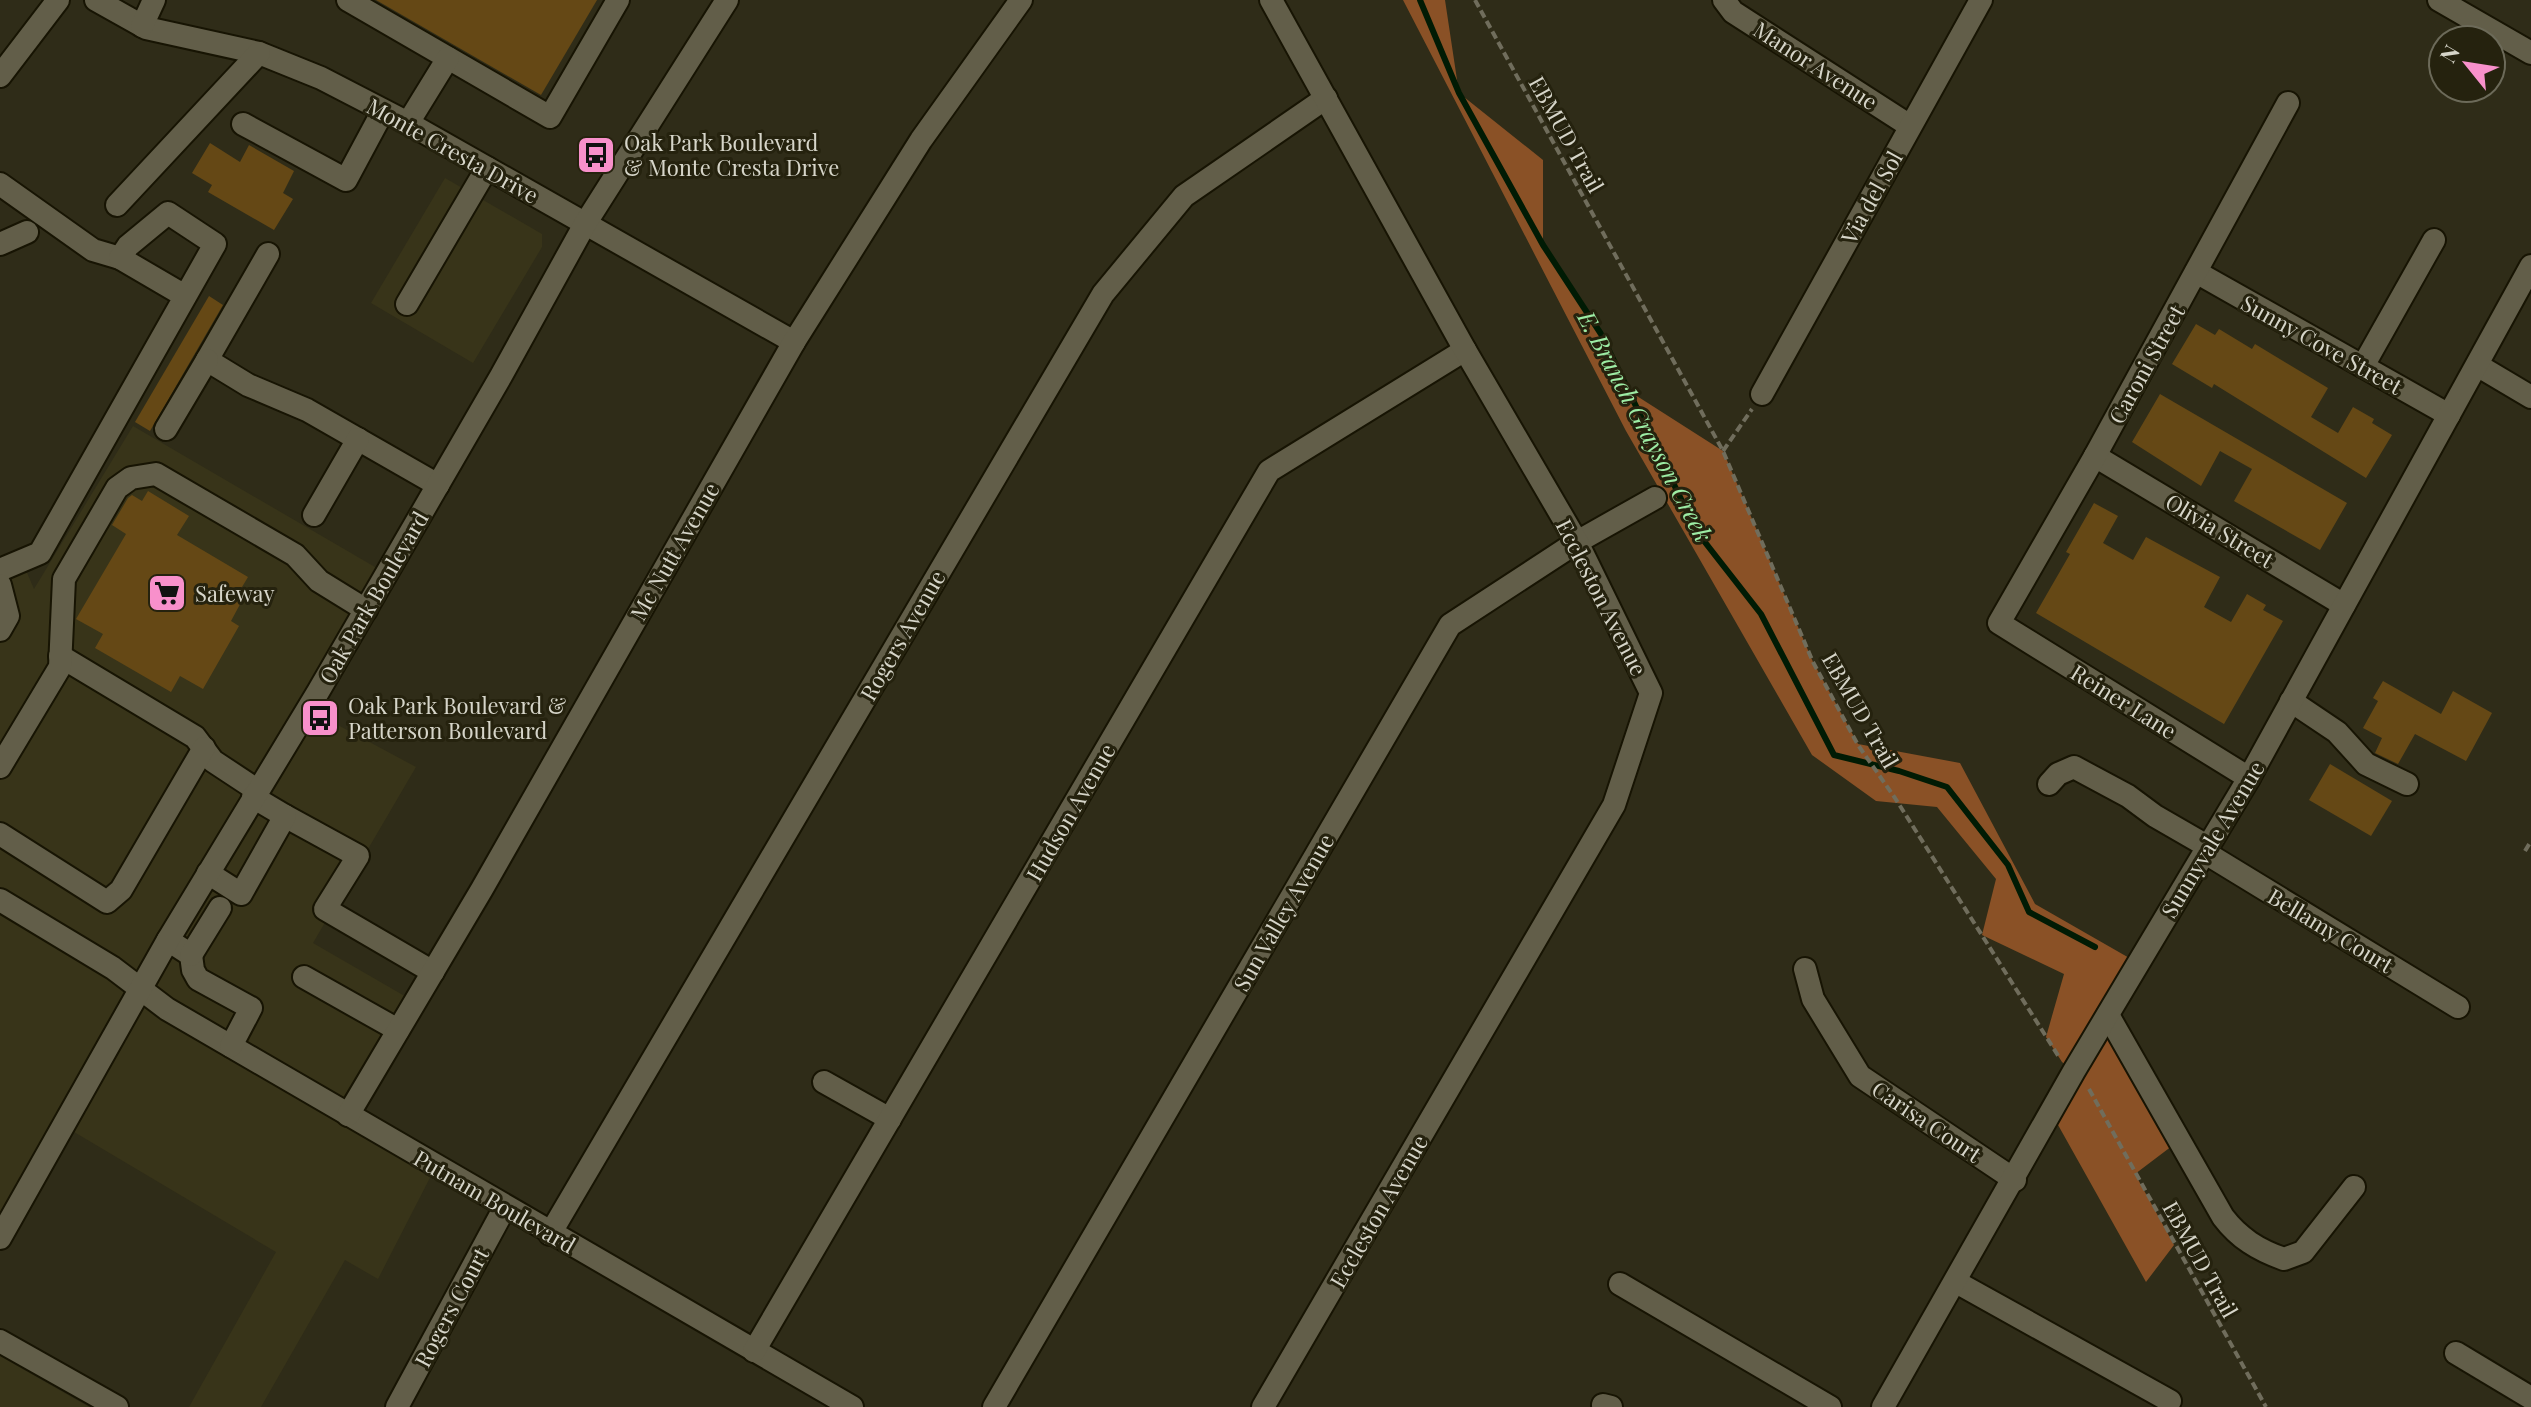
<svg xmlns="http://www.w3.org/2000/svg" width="2531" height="1407" font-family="'Playfair Display',serif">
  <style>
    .built { fill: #383419 }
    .forest { fill: #8a5126 }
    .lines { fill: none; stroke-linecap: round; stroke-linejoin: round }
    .stream { stroke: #001b04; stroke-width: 6 }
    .building { fill: #654815 }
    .minor-casing { stroke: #171403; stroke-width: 26 }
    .path { stroke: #706d5c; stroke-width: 4; stroke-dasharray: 8 4; stroke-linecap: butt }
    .minor { stroke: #625e49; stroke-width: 22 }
    .labels { text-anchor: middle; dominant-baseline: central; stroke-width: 6; stroke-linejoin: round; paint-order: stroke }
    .street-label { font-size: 22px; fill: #d6d5c9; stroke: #25220e }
    .poi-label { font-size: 22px; fill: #d6d5c9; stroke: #25220e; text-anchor: start }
    .water-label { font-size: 24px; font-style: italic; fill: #9deca4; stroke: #25220e }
  </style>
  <rect width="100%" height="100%" fill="#2f2c18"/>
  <!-- built -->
  <g class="built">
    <path d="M445 178 542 234V247L473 363 371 303Z"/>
    <path d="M133 426 387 574 308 709 416 767 313 943 415 1002 349 1115 436 1166 378 1279 345 1260 261 1407H189L276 1252 64 1126 0 1238V570L22 561 34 589Z"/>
    <path d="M0 1356 89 1407H0Z"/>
  </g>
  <!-- forest -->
  <path class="forest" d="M1403 0H1445L1459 93 1543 160V245L1601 334 1629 391 1723 451 1813 662 1858 744 1960 763 2035 904 2138 963 2103 1023 2172 1146 2135 1174 2174 1245 2146 1282 2053 1116 2074 1072 2062 1062 2046 1037 2064 974 1982 935 1996 879 1937 807 1876 801 1812 755 1626 431Z"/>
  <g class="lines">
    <!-- stream -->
    <path class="stream" d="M1420 0 1459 93 1543 245 1601 334 1697 532 1761 614 1834 755 1899 771 1947 787 2008 865 2029 912 2095 947"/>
  </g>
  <!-- building -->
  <g class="building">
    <path d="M376 0H597L541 95Z"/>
    <path d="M210 143 240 162 249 145 294 171 283 193 293 199 274 230 208 192 212 185 192 173Z"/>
    <path d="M209 296 223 305 150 431 135 422Z"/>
    <path d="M2196 324 2215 335 2219 329 2252 349 2255 344 2328 388 2311 417 2338 433 2353 407 2374 419 2372 423 2392 435 2366 478 2214 384 2212 388 2172 364Z"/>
    <path d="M2160 394 2347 503 2320 550 2234 501 2252 469 2220 451 2201 486 2132 442Z"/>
    <path d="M148 491 189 516 177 535 248 577 239 592 245 595 231 621 239 626 203 689 180 676 171 692 95 648 103 634 76 619 126 534 112 525 128 498 132 495 142 501Z"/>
    <path d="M2094 503 2118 516 2103 543 2133 560 2146 537 2220 577 2204 607 2231 622 2247 594 2266 605 2263 610 2283 621 2224 724 2036 613 2070 554 2066 552Z"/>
    <path d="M2383 681 2441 714 2453 691 2492 713 2466 761 2415 734 2398 764 2375 753 2382 738 2363 728 2378 701 2373 698Z"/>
    <path d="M2330 764 2392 801 2371 836 2309 800Z"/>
  </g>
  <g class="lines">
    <defs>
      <g id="minor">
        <path d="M96 0 146 28 259 53 321 78 408 123 794 342"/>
        <path d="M348 0 550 117 618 0"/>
        <path d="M1724 0 1733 12 1910 126"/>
        <path d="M2439 0 2531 53"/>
        <path d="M142 26 154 0"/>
        <path d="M0 76 58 0"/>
        <path d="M408 123 448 58"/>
        <path d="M243 124 346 180 383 111"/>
        <path d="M0 184 93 250 120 258"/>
        <path d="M117 205 259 53"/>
        <path d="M0 244 27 232"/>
        <path d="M268 254 207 360 248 385 307 410 438 485"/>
        <path d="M2196 272 2449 415"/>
        <path d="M407 304 487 168"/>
        <path d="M2477 365 2531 397"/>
        <path d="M2363 366 2434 240"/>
        <path d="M1762 394 1981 0"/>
        <path d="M166 429 207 360"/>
        <path d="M2095 456 2344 605"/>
        <path d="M314 515 358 439"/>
        <path d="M0 570 40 553 215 244 168 213 128 246 120 258 185 296"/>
        <path d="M0 585 8 616 0 630"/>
        <path d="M60 656 195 737 213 761 257 790"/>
        <path d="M2291 701 2337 732 2366 764 2407 784"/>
        <path d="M0 767 60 667 64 579 117 488 131 478 156 474 295 555 319 581 366 610"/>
        <path d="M2249 778 1999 623 2095 456 2288 103"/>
        <path d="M2049 784 2058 774 2074 767 2128 796 2155 816 2207 846"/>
        <path d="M285 816 358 856 325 909 433 972"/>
        <path d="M0 834 107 902 121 890 204 748"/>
        <path d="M2204 852 2458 1007"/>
        <path d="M208 873 241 894 285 816 253 797"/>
        <path d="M0 900 113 968 167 1009 852 1407"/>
        <path d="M168 940 191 955 193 970 198 979 251 1008 231 1046"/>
        <path d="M191 955 220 908"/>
        <path d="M1805 969 1813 999 1860 1076 2015 1180"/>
        <path d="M304 977 398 1030"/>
        <path d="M2108 1015 2223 1217C2239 1238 2258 1250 2284 1259L2303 1252 2354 1187"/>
        <path d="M824 1082 890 1119"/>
        <path d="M348 1115 482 889 794 342 921 140 1021 0"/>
        <path d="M550 1234 1103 294 1184 196 1326 98"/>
        <path d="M0 1238 168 940 318 692 501 376 585 224 727 0"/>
        <path d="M1956 1282 2170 1401"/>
        <path d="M1620 1284 1830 1407"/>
        <path d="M0 1341 117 1407"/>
        <path d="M754 1351 1269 471 1465 350"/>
        <path d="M2456 1353 2531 1398"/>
        <path d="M1603 1405 1611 1407"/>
        <path d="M397 1407 505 1207"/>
        <path d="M994 1407 1450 625 1577 542 1655 498"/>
        <path d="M1263 1407 1614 805 1651 693 1577 542 1465 350 1271 0"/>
        <path d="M1883 1407 2074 1071 2249 778 2531 266"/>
      </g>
    </defs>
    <!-- minor casing -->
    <use href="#minor" class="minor-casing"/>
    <!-- path -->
    <g class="path">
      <path d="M1475 0 1723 451 1813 662 1858 745 1895 798 2059 1057"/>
      <path d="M1723 451 1752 409"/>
      <path d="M2525 851 2531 841"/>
      <path d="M2089 1089 2266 1407"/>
    </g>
    <!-- minor -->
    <use href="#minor" class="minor"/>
  </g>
  <!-- icons -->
  <defs>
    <symbol id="bus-square" viewBox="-11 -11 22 22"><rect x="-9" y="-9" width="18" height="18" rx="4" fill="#f890cb" stroke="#25220e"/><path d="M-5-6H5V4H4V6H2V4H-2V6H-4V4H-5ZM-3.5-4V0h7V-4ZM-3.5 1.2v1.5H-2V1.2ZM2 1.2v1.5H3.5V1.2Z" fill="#111"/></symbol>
    <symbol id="supermarket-square" viewBox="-11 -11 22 22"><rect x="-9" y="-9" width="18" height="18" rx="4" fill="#f890cb" stroke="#25220e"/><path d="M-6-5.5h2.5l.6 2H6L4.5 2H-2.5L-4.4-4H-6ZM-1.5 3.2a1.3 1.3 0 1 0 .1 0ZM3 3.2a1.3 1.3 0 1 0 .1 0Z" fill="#111"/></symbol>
  </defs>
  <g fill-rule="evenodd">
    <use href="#bus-square" x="574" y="133" width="44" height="44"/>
    <use href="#supermarket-square" x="145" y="571" width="44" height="44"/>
    <use href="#bus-square" x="298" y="696" width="44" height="44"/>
  </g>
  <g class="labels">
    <!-- street labels -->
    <g class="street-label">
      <text transform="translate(1816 65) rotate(33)">Manor Avenue</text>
      <text transform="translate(1567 134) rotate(61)">EBMUD Trail</text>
      <text transform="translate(453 150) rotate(29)">Monte Cresta Drive</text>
      <text transform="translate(1871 197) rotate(-61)">Via del Sol</text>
      <text transform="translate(2322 344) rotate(29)">Sunny Cove Street</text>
      <text transform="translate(2146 364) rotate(-61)">Caroni Street</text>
      <text transform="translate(2220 530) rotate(31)">Olivia Street</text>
      <text transform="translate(674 551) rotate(-60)">Mc Nutt Avenue</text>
      <text transform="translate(373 597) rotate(-60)">Oak Park Boulevard</text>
      <text transform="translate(1602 597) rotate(63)">Eccleston Avenue</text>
      <text transform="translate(902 635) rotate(-60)">Rogers Avenue</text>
      <text transform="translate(2124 701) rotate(32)">Reiner Lane</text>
      <text transform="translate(1861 710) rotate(60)">EBMUD Trail</text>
      <text transform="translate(1070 812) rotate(-60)">Hudson Avenue</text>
      <text transform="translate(2212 839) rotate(-59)">Sunnyvale Avenue</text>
      <text transform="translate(1283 912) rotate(-60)">Sun Valley Avenue</text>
      <text transform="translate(2331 930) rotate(31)">Bellamy Court</text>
      <text transform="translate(1927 1121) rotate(34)">Carisa Court</text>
      <text transform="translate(495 1201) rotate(30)">Putnam Boulevard</text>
      <text transform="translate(1378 1211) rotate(-60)">Eccleston Avenue</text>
      <text transform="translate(2201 1259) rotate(61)">EBMUD Trail</text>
      <text transform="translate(451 1307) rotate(-62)">Rogers Court</text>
    </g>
    <!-- poi labels -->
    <g class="poi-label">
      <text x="624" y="142">Oak Park Boulevard<tspan x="624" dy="25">&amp; Monte Cresta Drive</tspan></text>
      <text x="195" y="593">Safeway</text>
      <text x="348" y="705">Oak Park Boulevard &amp;<tspan x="348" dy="25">Patterson Boulevard</tspan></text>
    </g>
    <!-- water labels -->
    <g class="water-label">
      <text transform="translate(1646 426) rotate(62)">E. Branch Grayson Creek</text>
    </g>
  </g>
  <!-- north arrow -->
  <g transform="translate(2467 64) rotate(300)"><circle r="38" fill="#25220e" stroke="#6c6a59" stroke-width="2"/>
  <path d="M0-6L14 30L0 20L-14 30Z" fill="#f890cb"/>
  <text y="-12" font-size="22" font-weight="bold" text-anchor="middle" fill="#d6d5c9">N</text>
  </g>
</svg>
